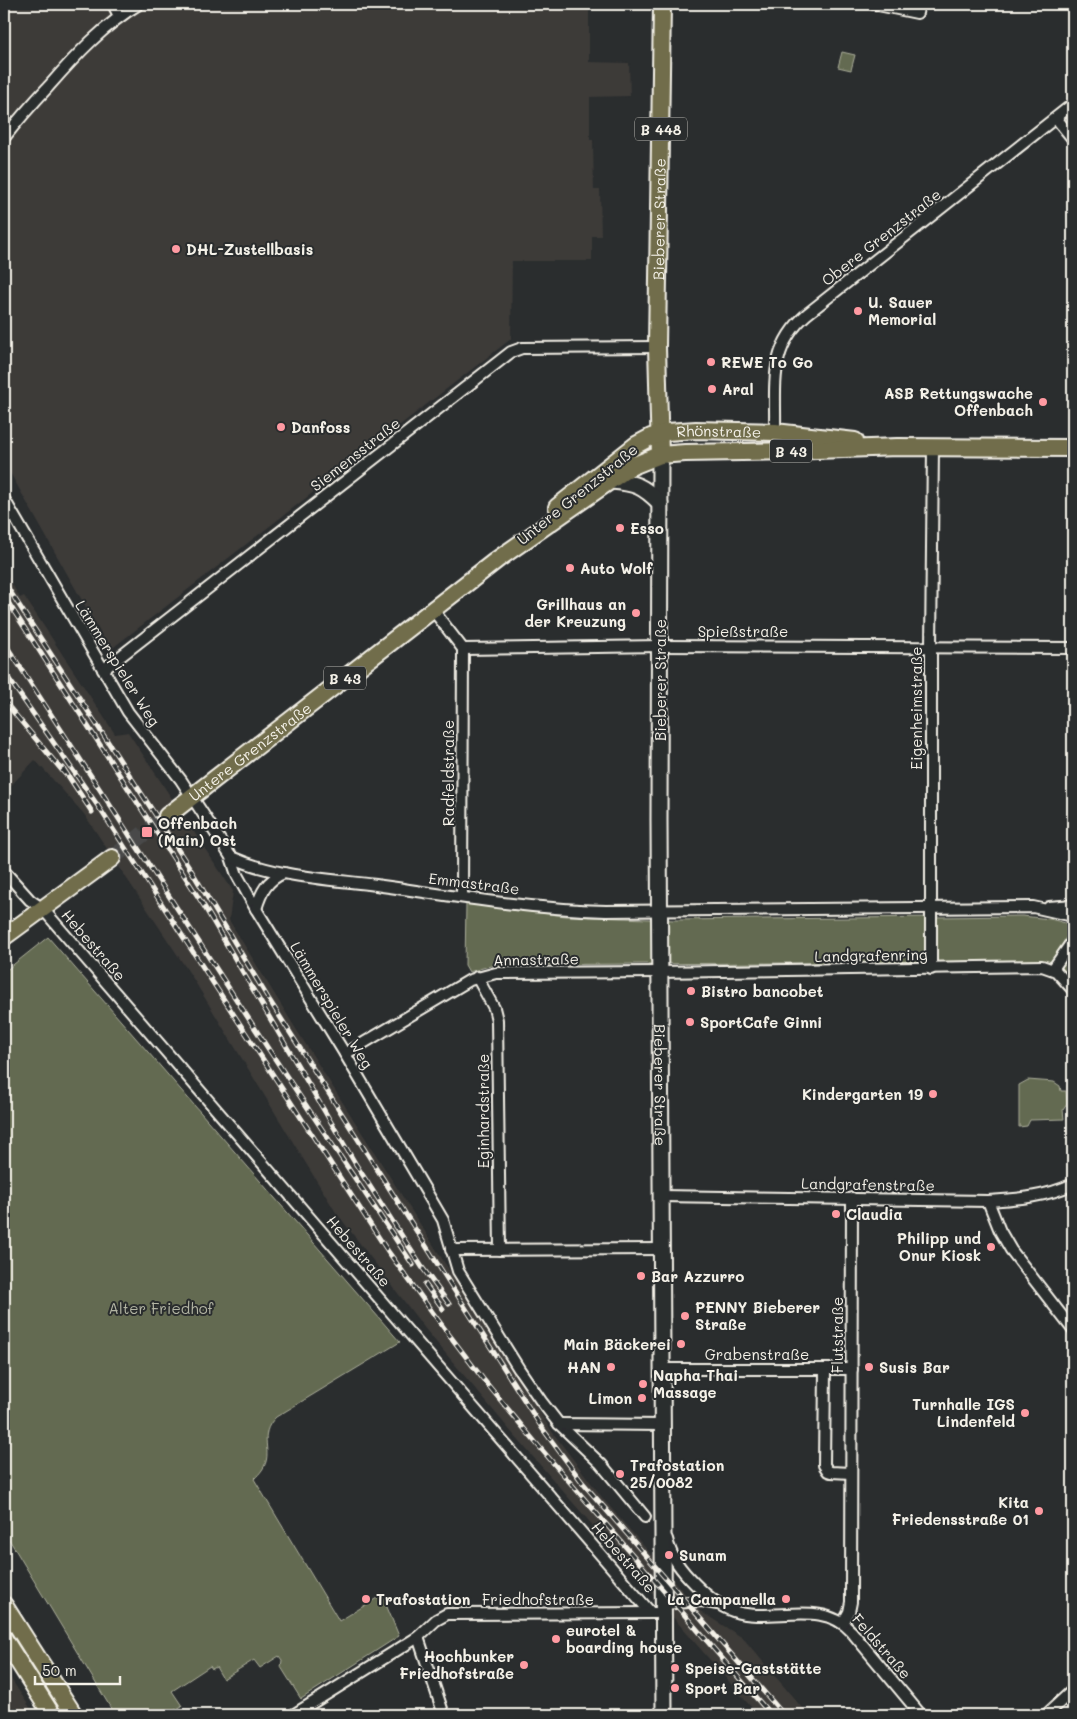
<svg xmlns="http://www.w3.org/2000/svg" width="1077" height="1719" font-family="Mali,sans-serif">
  <style>
    .built { fill: #3c3a38 }
    .green { fill: #646b51; stroke: #acae9c }
    .lines { fill: none; stroke-linecap: round; stroke-linejoin: round }
    .primary-tunnel { stroke: #484a4a; stroke-width: 16; stroke-dasharray: 16 8; stroke-linecap: butt }
    .street-casing { stroke: #f4f1e8; stroke-width: 14 }
    .secondary-casing { stroke: #f4f1e8; stroke-width: 19 }
    .primary-casing { stroke: #f4f1e8; stroke-width: 20 }
    .street { stroke: #2a2d2e; stroke-width: 10 }
    .secondary { stroke: #2a2d2e; stroke-width: 15 }
    .primary { stroke: #716d4b; stroke-width: 16 }
    .rail-casing { stroke: #f4f1e8; stroke-width: 5 }
    .rail { stroke: #2a2d2e; stroke-width: 3; stroke-dasharray: 9; stroke-linecap: butt }
    .poi-dot { fill: #ff9aa2; stroke: #2a2d2e; stroke-width: 2 }
    .labels { text-anchor: middle; dominant-baseline: central; stroke-width: 4; stroke-linejoin: round; paint-order: stroke }
    .shield { fill: #2a2d2e; stroke: #b7b6b0; stroke-width: 1 }
    .shield-label { font-size: 14px; font-weight: bold; fill: #f4f1e8 }
    .street-label { font-size: 15px; fill: #f4f1e8; stroke: #2a2d2e }
    .poi-label { font-size: 15px; font-weight: bold; fill: #f4f1e8; stroke: #2a2d2e; text-anchor: start }
    .park-label { font-size: 15px; fill: #b3b5a4; stroke: #2a2d2e }
  </style>
  <rect width="100%" height="100%" fill="#2a2d2e"/>
  <filter id="ink" filterUnits="userSpaceOnUse"><feTurbulence type="fractalNoise" baseFrequency=".02" numOctaves="2"/><feDisplacementMap in="SourceGraphic" scale="10" xChannelSelector="R" yChannelSelector="G"/><feConvolveMatrix kernelMatrix="1 2 1 2 8 2 1 2 1" color-interpolation-filters="sRGB"/></filter>
  <g filter="url(#ink)">
    <!-- built -->
    <g class="built">
      <path d="M4 4H589V62L629 63 630 96 590 97V140H593L594 190H600L601 236H592V261H512L511 339 110 650 4 462Z"/>
      <path d="M4 570 20 598 24 596 115 734 128 732 233 891 229 920 296 1029 553 1433 605 1501 700 1611 743 1638 808 1715H758L513 1434 426 1330 335 1211 192 977 84 814 35 760 4 793Z"/>
      <path d="M4 1667 15 1685 35 1715H4Z"/>
    </g>
    <!-- green -->
    <g class="green">
      <path d="M842 52 855 55 851 70 838 67Z"/>
      <path d="M466 904 566 916 675 920 1022 916 1050 919 1073 925V983L1064 971 1049 961 496 965 486 967 469 972 465 965Z"/>
      <path d="M48 937 400 1342 276 1417C256 1436 275 1452 262 1470 260 1473 257 1476 254 1479L338 1619 339 1621 382 1595 399 1636 301 1699 281 1667 282 1660 279 1656 260 1668 254 1660 223 1679 216 1667 212 1669 210 1666 172 1691 182 1706 175 1710 178 1715H115L4 1531V972Z"/>
      <path d="M1028 1080 1054 1082 1060 1086 1061 1091H1066L1067 1104 1063 1110 1064 1119 1030 1120 1027 1126 1019 1127V1085Z"/>
    </g>
    <g class="lines">
      <!-- primary-tunnel -->
      <path class="primary-tunnel" d="M112 858 167 816"/>
      <defs>
        <g id="street">
          <path d="M113 4 119 16"/>
          <path d="M873 4 917 13 919 4"/>
          <path d="M1056 118 1073 139"/>
          <path d="M4 138C18 120 33 103 49 86 76 55 104 25 139 4"/>
          <path d="M775 432C776 384 768 348 807 314L1073 104"/>
          <path d="M4 499 128 712 181 780 231 857 237 875 256 909 345 1054 443 1220 458 1271 519 1369 541 1401 559 1424 601 1464 645 1517"/>
          <path d="M433 610 463 649"/>
          <path d="M463 649 660 646 1073 648"/>
          <path d="M103 670 511 352 522 348 657 347"/>
          <path d="M231 857C276 877 328 879 376 885 452 896 529 909 606 911L1033 907 1073 916"/>
          <path d="M4 871 30 900 43 909 61 930 651 1613"/>
          <path d="M462 897 463 649"/>
          <path d="M1049 907 1073 905"/>
          <path d="M256 909C261 892 267 880 284 873"/>
          <path d="M931 969V647L933 447"/>
          <path d="M1053 969 1073 940"/>
          <path d="M477 977 494 1008 497 1020 500 1250"/>
          <path d="M345 1054 470 980 496 973 659 972 1042 966 1056 971 1073 990"/>
          <path d="M661 1196 988 1201C1018 1199 1046 1197 1073 1184"/>
          <path d="M988 1201 1000 1231 1011 1250 1073 1330"/>
          <path d="M451 1250 662 1249"/>
          <path d="M662 1369H852"/>
          <path d="M825 1369 824 1465 828 1471 831 1472 851 1473"/>
          <path d="M559 1424 662 1425"/>
          <path d="M667 1539C671 1558 682 1571 695 1584 706 1595 718 1606 733 1611 770 1624 821 1598 851 1631L921 1715"/>
          <path d="M663 1604 701 1601 716 1604"/>
          <path d="M843 1623 849 1612 851 1602 852 1198"/>
          <path d="M418 1637 444 1715"/>
          <path d="M293 1715 418 1637 436 1620 447 1614 655 1613"/>
          <path d="M1046 1715 1073 1690"/>
        </g>
        <g id="secondary">
          <path id="s1" d="M660 455 659 821 664 1715"/>
          <path d="M611 481C636 483 643 486 660 503"/>
        </g>
        <g id="primary">
          <path id="s2" d="M660 455 657 347 662 4"/>
          <path id="s3" d="M557 507 636 445 651 437 667 432 696 430 775 432 855 441"/>
          <path id="s4" d="M167 816 498 559 630 467 660 455 685 453 790 451 897 447 1073 448"/>
          <path d="M4 937 112 858"/>
          <path d="M4 1605 74 1715"/>
          <path d="M4 1639 52 1715"/>
        </g>
      </defs>
      <!-- street casing -->
      <use href="#street" class="street-casing"/>
      <!-- secondary casing -->
      <use href="#secondary" class="secondary-casing"/>
      <!-- primary casing -->
      <use href="#primary" class="primary-casing"/>
      <!-- street -->
      <use href="#street" class="street"/>
      <!-- secondary -->
      <use href="#secondary" class="secondary"/>
      <!-- primary -->
      <use href="#primary" class="primary"/>
      <defs>
        <g id="rail">
          <path d="M4 582 188 865 268 998 542 1428 582 1482 784 1715"/>
          <path d="M4 596 204 906 355 1163 422 1267 449 1304"/>
          <path d="M4 642 271 1053 413 1265"/>
          <path d="M4 672 98 806 387 1250 444 1328 483 1379 536 1443 771 1715"/>
          <path d="M4 701 65 774"/>
          <path d="M63 768 92 812"/>
          <path d="M425 1284 443 1309"/>
        </g>
      </defs>
      <!-- rail casing -->
      <use href="#rail" class="rail-casing"/>
      <!-- rail -->
      <use href="#rail" class="rail"/>
    </g>
  </g>
  <!-- markers -->
  <g class="poi-dot">
    <circle cx="176" cy="249" r="5"/>
    <circle cx="858" cy="311" r="5"/>
    <circle cx="711" cy="362" r="5"/>
    <circle cx="712" cy="389" r="5"/>
    <circle cx="1043" cy="402" r="5"/>
    <circle cx="281" cy="427" r="5"/>
    <circle cx="620" cy="528" r="5"/>
    <circle cx="570" cy="568" r="5"/>
    <circle cx="636" cy="613" r="5"/>
    <rect x="141" y="826" width="12" height="12" rx="2.5"/>
    <circle cx="691" cy="991" r="5"/>
    <circle cx="690" cy="1022" r="5"/>
    <circle cx="933" cy="1094" r="5"/>
    <circle cx="836" cy="1214" r="5"/>
    <circle cx="991" cy="1247" r="5"/>
    <circle cx="641" cy="1276" r="5"/>
    <circle cx="685" cy="1316" r="5"/>
    <circle cx="681" cy="1344" r="5"/>
    <circle cx="611" cy="1367" r="5"/>
    <circle cx="869" cy="1367" r="5"/>
    <circle cx="643" cy="1384" r="5"/>
    <circle cx="642" cy="1398" r="5"/>
    <circle cx="1025" cy="1413" r="5"/>
    <circle cx="620" cy="1474" r="5"/>
    <circle cx="1039" cy="1511" r="5"/>
    <circle cx="669" cy="1555" r="5"/>
    <circle cx="366" cy="1599" r="5"/>
    <circle cx="786" cy="1599" r="5"/>
    <circle cx="556" cy="1639" r="5"/>
    <circle cx="524" cy="1665" r="5"/>
    <circle cx="675" cy="1668" r="5"/>
    <circle cx="675" cy="1688" r="5"/>
  </g>
  <g class="labels">
    <!-- shield labels -->
    <g class="shield">
      <rect x="635" y="117.5" width="52" height="23" rx="4"/>
      <rect x="770" y="439.5" width="42" height="23" rx="4"/>
      <rect x="324" y="666.5" width="42" height="23" rx="4"/>
    </g>
    <g class="shield-label">
      <text x="661" y="129">B 448</text>
      <text x="791" y="451">B 43</text>
      <text x="345" y="678">B 43</text>
    </g>
    <!-- street labels -->
    <g class="street-label">
      <text stroke="none"><textPath href="#s2" startOffset="236">Bieberer Straße</textPath></text>
      <text transform="translate(881 237) rotate(-38)">Obere Grenzstraße</text>
      <text stroke="none"><textPath href="#s3" startOffset="186">Rhönstraße</textPath></text>
      <text transform="translate(355 454) rotate(-38)">Siemensstraße</text>
      <text transform="translate(577 494) rotate(-39)">Untere Grenzstraße</text>
      <text x="743" y="631">Spießstraße</text>
      <text transform="translate(118 663) rotate(58)">Lämmerspieler Weg</text>
      <text transform="translate(660 680) rotate(-90)">Bieberer Straße</text>
      <text transform="translate(916 708) rotate(-90)">Eigenheimstraße</text>
      <text stroke="none"><textPath href="#s4" startOffset="105">Untere Grenzstraße</textPath></text>
      <text transform="translate(448 773) rotate(-90)">Radfeldstraße</text>
      <text transform="translate(474 883) rotate(7)">Emmastraße</text>
      <text transform="translate(94 945) rotate(49)">Hebestraße</text>
      <text transform="translate(871 955) rotate(-1)">Landgrafenring</text>
      <text transform="translate(536 959) rotate(-1)">Annastraße</text>
      <text transform="translate(332 1005) rotate(59)">Lämmerspieler Weg</text>
      <text stroke="none"><textPath href="#s1" startOffset="630">Bieberer Straße</textPath></text>
      <text transform="translate(483 1111) rotate(-90)">Eginhardstraße</text>
      <text transform="translate(868 1184) rotate(1)">Landgrafenstraße</text>
      <text transform="translate(359 1251) rotate(49)">Hebestraße</text>
      <text transform="translate(837 1335) rotate(-90)">Flutstraße</text>
      <text x="757" y="1354">Grabenstraße</text>
      <text transform="translate(624 1557) rotate(49)">Hebestraße</text>
      <text x="538" y="1599">Friedhofstraße</text>
      <text transform="translate(882 1646) rotate(49)">Feldstraße</text>
    </g>
    <!-- poi labels -->
    <g class="poi-label">
      <text x="186" y="249">DHL-Zustellbasis</text>
      <text x="868" y="302">U. Sauer<tspan x="868" dy="17">Memorial</tspan></text>
      <text x="721" y="362">REWE To Go</text>
      <text x="722" y="389">Aral</text>
      <text x="1033" y="393" text-anchor="end">ASB Rettungswache<tspan x="1033" dy="17">Offenbach</tspan></text>
      <text x="291" y="427">Danfoss</text>
      <text x="630" y="528">Esso</text>
      <text x="580" y="568">Auto Wolf</text>
      <text x="626" y="604" text-anchor="end">Grillhaus an<tspan x="626" dy="17">der Kreuzung</tspan></text>
      <text x="158" y="823">Offenbach<tspan x="158" dy="17">(Main) Ost</tspan></text>
      <text x="701" y="991">Bistro bancobet</text>
      <text x="700" y="1022">SportCafe Ginni</text>
      <text x="923" y="1094" text-anchor="end">Kindergarten 19</text>
      <text x="846" y="1214">Claudia</text>
      <text x="981" y="1238" text-anchor="end">Philipp und<tspan x="981" dy="17">Onur Kiosk</tspan></text>
      <text x="651" y="1276">Bar Azzurro</text>
      <text x="695" y="1307">PENNY Bieberer<tspan x="695" dy="17">Straße</tspan></text>
      <text x="671" y="1344" text-anchor="end">Main Bäckerei</text>
      <text x="601" y="1367" text-anchor="end">HAN</text>
      <text x="879" y="1367">Susis Bar</text>
      <text x="653" y="1375">Napha Thai<tspan x="653" dy="17">Massage</tspan></text>
      <text x="632" y="1398" text-anchor="end">Limon</text>
      <text x="1015" y="1404" text-anchor="end">Turnhalle IGS<tspan x="1015" dy="17">Lindenfeld</tspan></text>
      <text x="630" y="1465">Trafostation<tspan x="630" dy="17">25/0082</tspan></text>
      <text x="1029" y="1502" text-anchor="end">Kita<tspan x="1029" dy="17">Friedensstraße 01</tspan></text>
      <text x="679" y="1555">Sunam</text>
      <text x="376" y="1599">Trafostation</text>
      <text x="776" y="1599" text-anchor="end">La Campanella</text>
      <text x="566" y="1630">eurotel &amp;<tspan x="566" dy="17">boarding house</tspan></text>
      <text x="514" y="1656" text-anchor="end">Hochbunker<tspan x="514" dy="17">Friedhofstraße</tspan></text>
      <text x="685" y="1668">Speise-Gaststätte</text>
      <text x="685" y="1688">Sport Bar</text>
    </g>
    <!-- park labels -->
    <g class="park-label">
      <text x="161" y="1308">Alter Friedhof</text>
    </g>
  </g>
  <!-- margin -->
  <rect width="1077" height="1719" fill="none" stroke="#2a2d2e" stroke-width="20"/>
  <rect x="10" y="10" width="1057" height="1699" fill="none" stroke="#f4f1e8" stroke-width="2" filter="url(#ink)"/>
  <!-- scale -->
  <path d="M35 1676v8h85v-8" fill="none" stroke="#f4f1e8" stroke-width="2.5"/>
  <text x="42" y="1676" font-size="15" fill="#f4f1e8" stroke="#2a2d2e" stroke-width="4" paint-order="stroke">50 m</text>
</svg>
